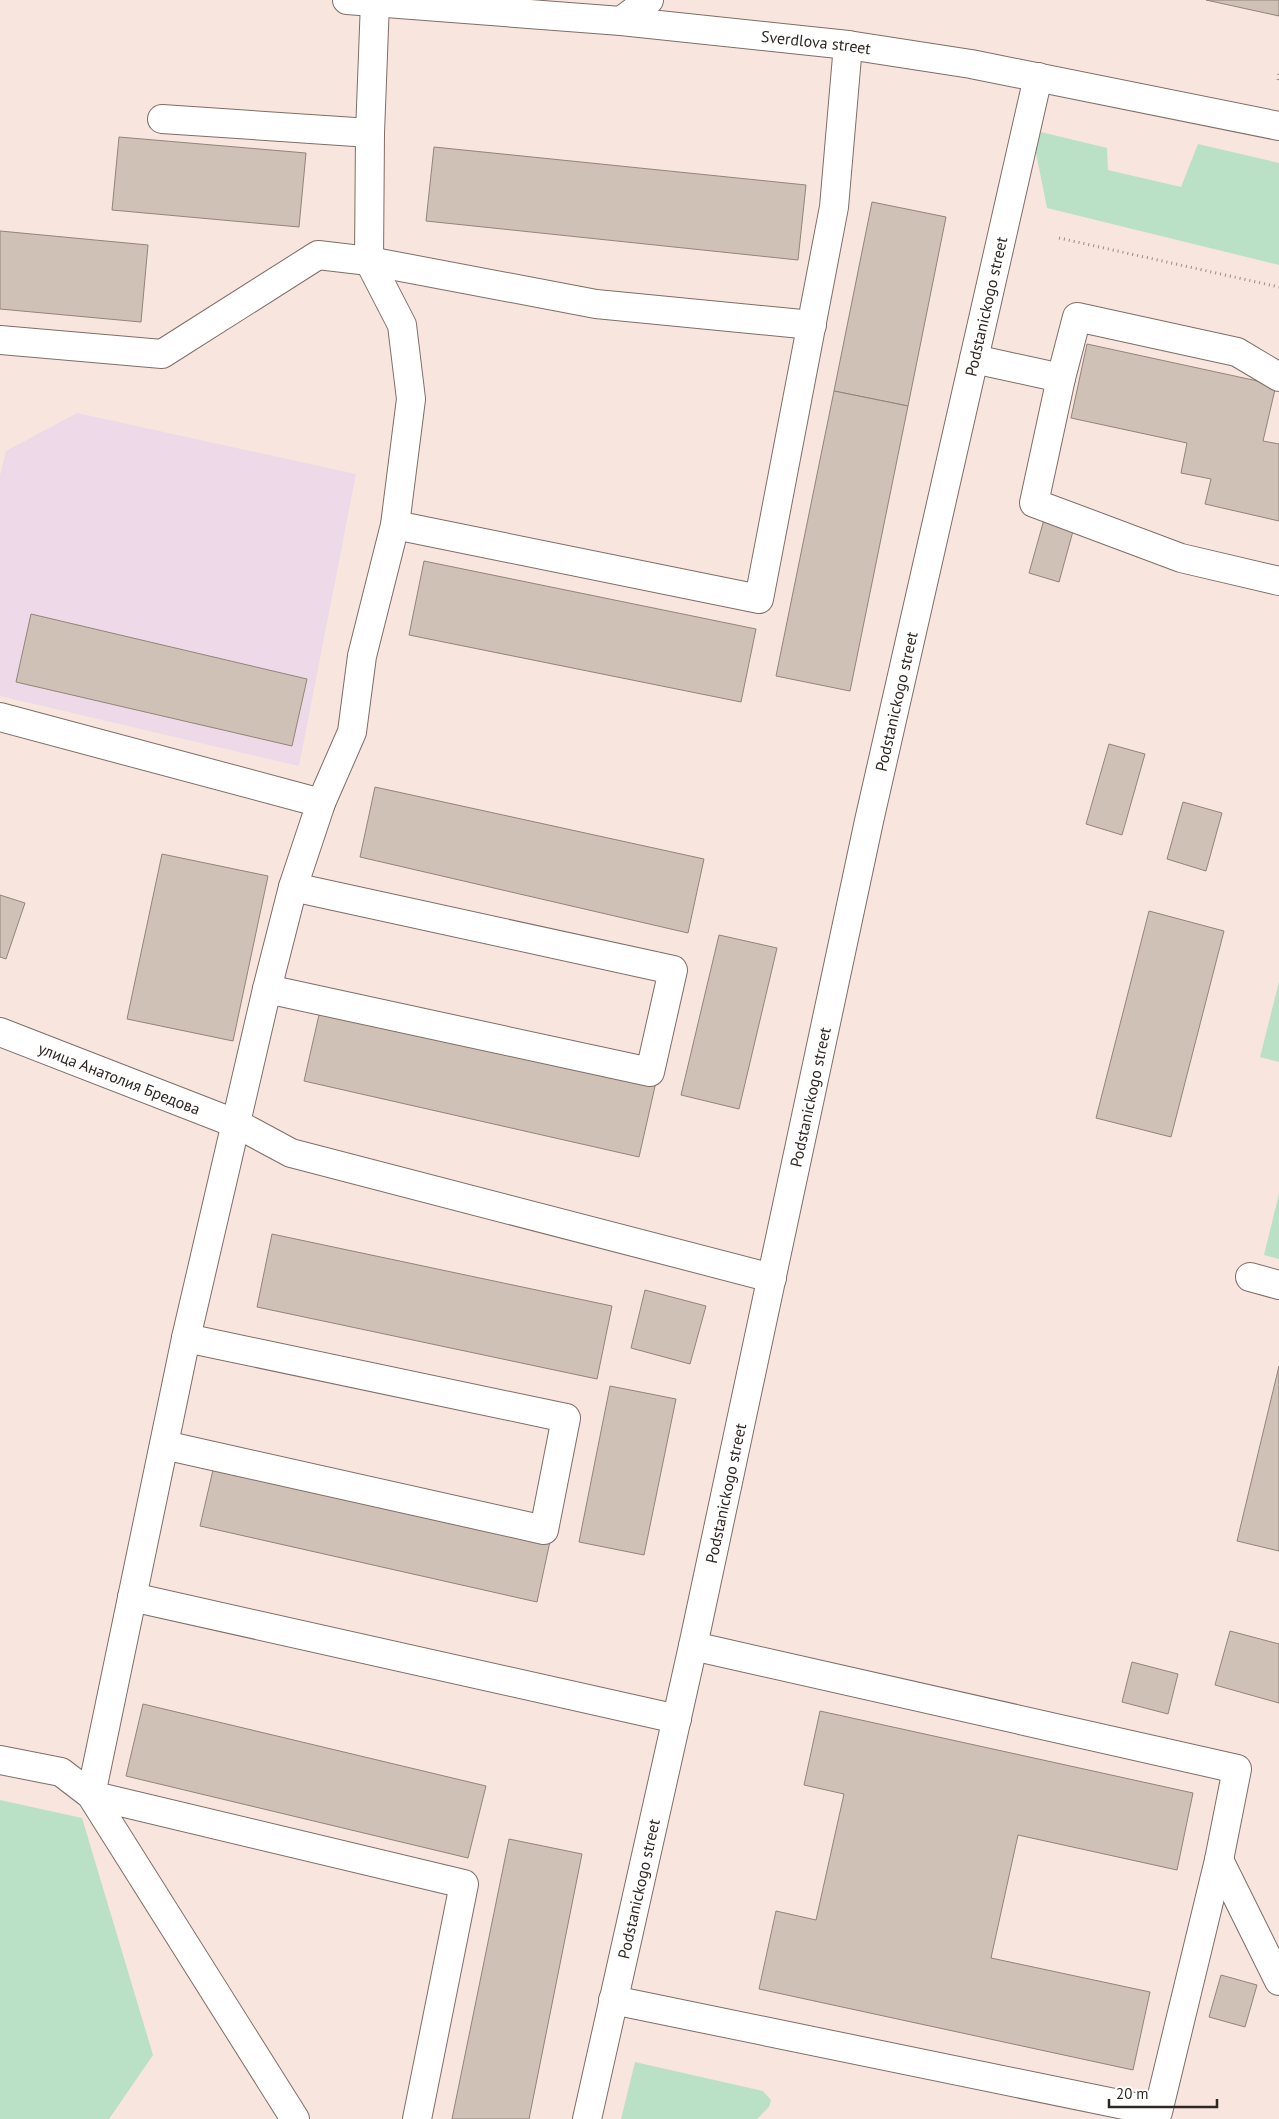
<svg xmlns="http://www.w3.org/2000/svg" width="1279" height="2119" font-family="'PT Sans',sans-serif">
  <style>
    .education { fill: #edd9e8 }
    .green { fill: #bae1c5 }
    .building { fill: #d0c1b6; stroke: #92847a }
    .lines { fill: none; stroke-linecap: round; stroke-linejoin: round }
    .minor-casing { stroke: #7e6e67; stroke-width: 30 }
    .path { stroke: #988b86; stroke-width: 3; stroke-dasharray: 1 4; stroke-linecap: butt }
    .minor { stroke: #fff; stroke-width: 28 }
    .labels { text-anchor: middle; dominant-baseline: central; stroke-width: 5; stroke-linejoin: round; paint-order: stroke }
    .street-label { font-size: 16px; fill: #2e2724; stroke: #fff }
  </style>
  <rect width="100%" height="100%" fill="#f8e5de"/>
  <!-- education -->
  <path class="education" d="M77 413 356 474 299 766 0 696V475L6 451Z"/>
  <!-- green -->
  <g class="green">
    <path d="M1041 132 1107 148 1108 170 1181 187 1198 144 1279 163V265L1047 208 1034 143Z"/>
    <path d="M1279 982V1062L1260 1057Z"/>
    <path d="M1279 1194V1259L1264 1255Z"/>
    <path d="M0 1800 82 1818 153 2055 109 2119H0Z"/>
    <path d="M635 2062 763 2091 771 2100 769 2107 757 2119H621Z"/>
  </g>
  <!-- building -->
  <g class="building">
    <path d="M1206 0H1279V16Z"/>
    <path d="M119 137 306 153 299 227 112 210Z"/>
    <path d="M434 147 806 185 798 260 426 221Z"/>
    <path d="M872 202 946 217 908 406 834 391Z"/>
    <path d="M0 231 148 245 141 322 0 309Z"/>
    <path d="M1087 344 1276 385 1263 441 1279 444V521L1205 504 1211 479 1181 473 1187 443 1071 418Z"/>
    <path d="M834 391 908 406 850 691 776 676Z"/>
    <path d="M1045 516 1075 524 1059 582 1029 573Z"/>
    <path d="M424 561 756 629 741 702 409 635Z"/>
    <path d="M31 614 307 679 292 746 16 682Z"/>
    <path d="M1109 744 1145 754 1122 835 1086 824Z"/>
    <path d="M375 787 704 859 688 933 360 857Z"/>
    <path d="M1183 802 1222 813 1206 871 1167 859Z"/>
    <path d="M162 854 268 876 233 1041 127 1019Z"/>
    <path d="M0 895 25 903 6 959 0 957Z"/>
    <path d="M1149 911 1224 931 1171 1137 1096 1118Z"/>
    <path d="M719 935 777 948 739 1109 681 1095Z"/>
    <path d="M321 1006 656 1082 639 1157 304 1081Z"/>
    <path d="M272 1234 612 1306 597 1379 257 1307Z"/>
    <path d="M645 1290 706 1306 690 1364 631 1348Z"/>
    <path d="M1279 1366V1551L1237 1541Z"/>
    <path d="M610 1386 676 1399 644 1555 579 1542Z"/>
    <path d="M216 1457 552 1532 537 1602 200 1526Z"/>
    <path d="M1230 1631 1279 1644V1703L1215 1685Z"/>
    <path d="M1132 1662 1178 1674 1168 1714 1122 1702Z"/>
    <path d="M143 1704 486 1786 468 1858 126 1776Z"/>
    <path d="M820 1711 1193 1793 1177 1870 1018 1835 991 1958 1150 1992 1133 2070 759 1989 776 1911 816 1920 844 1794 804 1785Z"/>
    <path d="M509 1839 582 1854 529 2119H452Z"/>
    <path d="M1221 1975 1257 1985 1245 2027 1209 2017Z"/>
  </g>
  <g class="lines">
    <defs>
      <g id="minor">
        <path id="s1" d="M347 0 621 21 848 45 971 64 1279 126"/>
        <path d="M621 21 649 0"/>
        <path d="M162 119 370 133"/>
        <path d="M369 261 402 325 411 399 395 525 362 656 352 732 321 803 293 887 267 989 186 1338 91 1795 464 1884 417 2119"/>
        <path d="M369 261 596 304 812 325"/>
        <path d="M0 340 162 354 318 255 369 261 370 133 375 2"/>
        <path d="M974 359 1061 378 1034 503 1181 558 1279 581"/>
        <path d="M1061 378 1077 317 1237 352 1279 377"/>
        <path d="M395 525 759 599 834 207 848 45"/>
        <path d="M0 717 321 803"/>
        <path d="M267 989 650 1072 673 970 293 887"/>
        <path id="s2" d="M0 1032 237 1124 291 1153 772 1278"/>
        <path d="M1250 1277 1279 1285"/>
        <path d="M164 1445 544 1530 566 1418 186 1338"/>
        <path d="M132 1597 677 1719"/>
        <path d="M0 1760 61 1772 91 1795 295 2119"/>
        <path d="M1219 1860 1279 1981"/>
        <path d="M613 2000 1158 2112 1219 1860 1237 1769 693 1646"/>
        <path id="s3" d="M587 2119 693 1646 869 821 1038 77"/>
      </g>
    </defs>
    <!-- minor casing -->
    <use href="#minor" class="minor-casing"/>
    <!-- path -->
    <g class="path">
      <path d="M1278 80 1279 74"/>
      <path d="M1059 238 1279 287"/>
    </g>
    <!-- minor -->
    <use href="#minor" class="minor"/>
  </g>
  <g class="labels">
    <!-- street labels -->
    <g class="street-label">
      <text stroke="none"><textPath href="#s1" startOffset="471">Sverdlova street</textPath></text>
      <text stroke="none"><textPath href="#s3" startOffset="1856">Podstanickogo street</textPath></text>
      <text stroke="none"><textPath href="#s3" startOffset="1451">Podstanickogo street</textPath></text>
      <text stroke="none"><textPath href="#s2" startOffset="128">улица Анатолия Бредова</textPath></text>
      <text stroke="none"><textPath href="#s3" startOffset="1046">Podstanickogo street</textPath></text>
      <text stroke="none"><textPath href="#s3" startOffset="641">Podstanickogo street</textPath></text>
      <text stroke="none"><textPath href="#s3" startOffset="236">Podstanickogo street</textPath></text>
    </g>
  </g>
  <!-- scale -->
  <path d="M1109 2099v8h108v-8" fill="none" stroke="#2e2724" stroke-width="2.5"/>
  <text x="1116" y="2099" font-size="15" fill="#2e2724" stroke="#ffffff" stroke-width="4" paint-order="stroke">20 m</text>
</svg>
